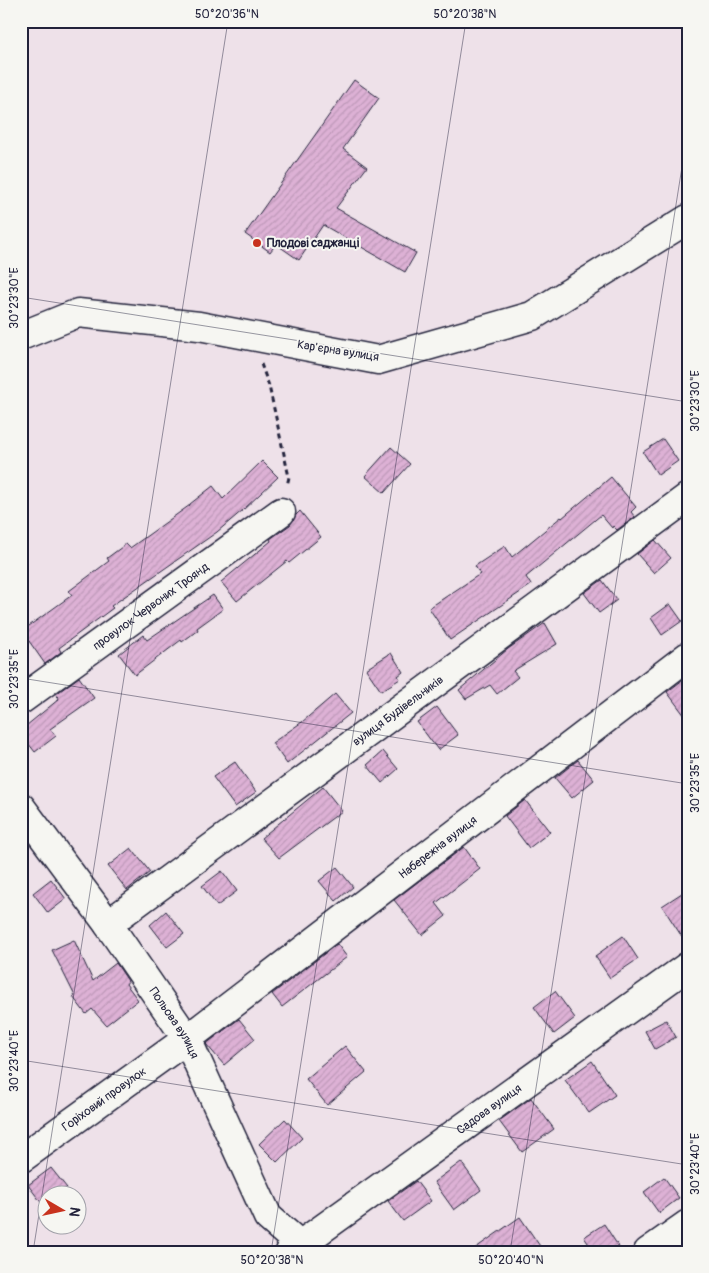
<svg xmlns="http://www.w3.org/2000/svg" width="709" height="1273" font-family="Pangolin,sans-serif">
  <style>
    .building { fill: url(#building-hatch); stroke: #22223b }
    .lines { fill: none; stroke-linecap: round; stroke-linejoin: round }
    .minor-casing { stroke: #22223b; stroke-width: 31 }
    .path { stroke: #22223b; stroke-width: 3; stroke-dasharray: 5 4; stroke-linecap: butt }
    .minor { stroke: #f6f6f2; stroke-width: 28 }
    .ticks { fill: none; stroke: #22223b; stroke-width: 1; stroke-opacity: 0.45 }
    .poi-dot { fill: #c8321e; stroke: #f6f6f2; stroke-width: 2 }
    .labels { text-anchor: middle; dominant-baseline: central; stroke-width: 4; stroke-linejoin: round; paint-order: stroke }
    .poi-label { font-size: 12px; font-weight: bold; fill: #22223b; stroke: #f6f6f2; text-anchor: start }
    .street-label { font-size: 12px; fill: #22223b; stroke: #f6f6f2 }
    .neatline { fill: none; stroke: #22223b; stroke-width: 2 }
    .ticks-label { font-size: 12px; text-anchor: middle; fill: #22223b }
  </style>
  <defs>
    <pattern id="building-hatch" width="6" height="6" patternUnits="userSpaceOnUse" patternTransform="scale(1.25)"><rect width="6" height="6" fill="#ddb1d5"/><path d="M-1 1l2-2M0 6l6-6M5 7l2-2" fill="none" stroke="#bd98b8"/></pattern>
  </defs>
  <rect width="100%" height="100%" fill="#eee1e9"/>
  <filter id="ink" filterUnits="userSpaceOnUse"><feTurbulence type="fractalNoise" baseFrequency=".02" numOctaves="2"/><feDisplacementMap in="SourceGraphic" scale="10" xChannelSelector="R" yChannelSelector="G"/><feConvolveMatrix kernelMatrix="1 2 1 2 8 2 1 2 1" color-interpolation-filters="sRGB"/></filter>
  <g filter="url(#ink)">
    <!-- building -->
    <g class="building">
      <path d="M354 80 379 98 343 149 367 167 336 208 416 253 405 272 323 225 299 260 276 244 270 252 245 234Z"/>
      <path d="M663 439 678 461 658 475 643 452Z"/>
      <path d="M391 447 410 464 384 493 365 476Z"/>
      <path d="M262 461 278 477 243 510 217 532 111 606 113 608 59 648 61 652 45 664 22 631 72 595 69 591 109 561 107 558 126 544 130 548 190 505V504L213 486 223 499Z"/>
      <path d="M611 477 636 507 631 512 635 517 617 530 613 526 612 528 601 515 526 577 531 585 450 640 429 608 480 574 475 566 505 546 512 557 561 517 562 518Z"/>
      <path d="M300 511 321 537 289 563 287 561 237 601 221 582 271 541 270 539 290 525 296 515Z"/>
      <path d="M655 540 671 558 654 573 637 554Z"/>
      <path d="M602 580 617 600 599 613 584 593Z"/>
      <path d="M213 595 223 609 197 628 198 630 182 642 181 640 135 675 119 654 143 635 147 640Z"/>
      <path d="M670 604 682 621 662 635 651 618Z"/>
      <path d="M545 623 557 644 513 671 518 677 497 694 490 685 466 699 459 690 508 649Z"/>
      <path d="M391 653 403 672 398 676 400 679 381 691 366 669Z"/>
      <path d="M688 676V720L667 692Z"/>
      <path d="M79 677 94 698 50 729 56 736 35 752 21 734V730L59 699 56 694Z"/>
      <path d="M335 694 351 713 287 764 272 743 302 722Z"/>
      <path d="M437 707 458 735 438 750 417 722Z"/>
      <path d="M383 751 398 769 382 783 367 765Z"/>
      <path d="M578 760 594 780 572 798 555 778Z"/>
      <path d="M235 762 256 792 235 807 213 777Z"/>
      <path d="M323 787 342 811 279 858 261 838Z"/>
      <path d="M525 800 550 832 529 848 505 816Z"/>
      <path d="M464 847 480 869 436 903 446 916 422 935 394 900Z"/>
      <path d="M131 848 150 872 127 890 108 866Z"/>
      <path d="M337 867 353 887 336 901 319 881Z"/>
      <path d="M222 871 237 891 217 906 202 886Z"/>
      <path d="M51 879 66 899 48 913 33 893Z"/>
      <path d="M688 889V946L662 906Z"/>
      <path d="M166 911 184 934 167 947 150 925Z"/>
      <path d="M623 936 638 959 610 978 595 956Z"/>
      <path d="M74 940 93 981 116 963 128 981 126 984 138 1000 106 1025 92 1009 86 1014 73 997 75 996 52 950Z"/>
      <path d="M337 944 347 957 282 1007 272 994Z"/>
      <path d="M555 991 575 1018 554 1034 534 1007Z"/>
      <path d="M239 1019 255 1039 224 1065 206 1044Z"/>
      <path d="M666 1020 676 1037 655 1049 645 1031Z"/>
      <path d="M345 1046 366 1072 327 1105 306 1079Z"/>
      <path d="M592 1061 615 1095 589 1113 565 1080Z"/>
      <path d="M531 1098 554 1129 522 1152 499 1121Z"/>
      <path d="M285 1119 302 1138 277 1162 259 1144Z"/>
      <path d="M461 1162 481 1190 454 1210 434 1182Z"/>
      <path d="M51 1168 67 1188 56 1196H48V1202L43 1205 28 1185Z"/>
      <path d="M664 1177 679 1198 659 1213 644 1192Z"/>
      <path d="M416 1181 431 1201 403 1221 388 1201Z"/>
      <path d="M520 1217 544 1252H470Z"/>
      <path d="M604 1224 622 1252H594L584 1237Z"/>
    </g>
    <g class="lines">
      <defs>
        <g id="minor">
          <path d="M21 336 78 313 199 326 378 360 532 316 688 219"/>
          <path id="s1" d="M21 700 281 512"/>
          <path id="s2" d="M21 807 108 924 187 1039 268 1217 299 1244 303 1252"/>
          <path id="s3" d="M108 924 688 497"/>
          <path id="s4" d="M22 1158 187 1039 688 656"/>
          <path id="s5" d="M290 1252 688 966"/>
          <path d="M648 1252 688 1224"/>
        </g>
      </defs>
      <!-- minor casing -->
      <use href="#minor" class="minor-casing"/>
      <!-- path -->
      <path class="path" d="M261 364 269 386 289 477 287 486"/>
      <!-- minor -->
      <use href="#minor" class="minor"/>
    </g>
  </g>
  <!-- ticks -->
  <path class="ticks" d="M21 297 688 402M21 678 688 784M21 1060 688 1165M33 1252 228 21M271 1252 466 21M510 1252 688 129"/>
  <!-- markers -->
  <circle class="poi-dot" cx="257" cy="243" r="5"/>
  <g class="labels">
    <!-- poi labels -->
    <g class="poi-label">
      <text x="267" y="243">Плодові саджанці</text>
    </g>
    <!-- street labels -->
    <g class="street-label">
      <text transform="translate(338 351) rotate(9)">Кар'єрна вулиця</text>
      <text stroke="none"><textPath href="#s1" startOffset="160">провулок Червоних Троянд</textPath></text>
      <text stroke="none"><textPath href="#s3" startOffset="360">вулиця Будівельників</textPath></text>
      <text stroke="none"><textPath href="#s4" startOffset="519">Набережна вулиця</textPath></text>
      <text stroke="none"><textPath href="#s2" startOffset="265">Польова вулиця</textPath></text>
      <text stroke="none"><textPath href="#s4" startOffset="101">Горіховий провулок</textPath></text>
      <text stroke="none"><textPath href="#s5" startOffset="245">Садова вулиця</textPath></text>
    </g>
  </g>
  <!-- margin -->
  <rect width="709" height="1273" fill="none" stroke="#f6f6f2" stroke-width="55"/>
  <!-- north arrow -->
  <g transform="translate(62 1210) rotate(99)"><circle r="24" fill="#f6f6f2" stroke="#a1a1a9"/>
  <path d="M0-4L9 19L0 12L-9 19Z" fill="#c8321e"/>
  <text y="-8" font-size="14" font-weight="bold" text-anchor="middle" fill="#22223b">N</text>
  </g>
  <rect x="28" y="28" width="654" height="1218" class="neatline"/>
  <g class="ticks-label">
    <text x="227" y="18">50°20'36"N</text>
    <text x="465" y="18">50°20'38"N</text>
    <text transform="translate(14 298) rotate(-90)" y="4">30°23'30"E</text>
    <text transform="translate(695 401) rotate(-90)" y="4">30°23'30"E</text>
    <text transform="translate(14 679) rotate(-90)" y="4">30°23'35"E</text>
    <text transform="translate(695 783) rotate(-90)" y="4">30°23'35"E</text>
    <text transform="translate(14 1061) rotate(-90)" y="4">30°23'40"E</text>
    <text transform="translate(695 1164) rotate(-90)" y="4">30°23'40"E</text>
    <text x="272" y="1264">50°20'38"N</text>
    <text x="511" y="1264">50°20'40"N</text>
  </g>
</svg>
